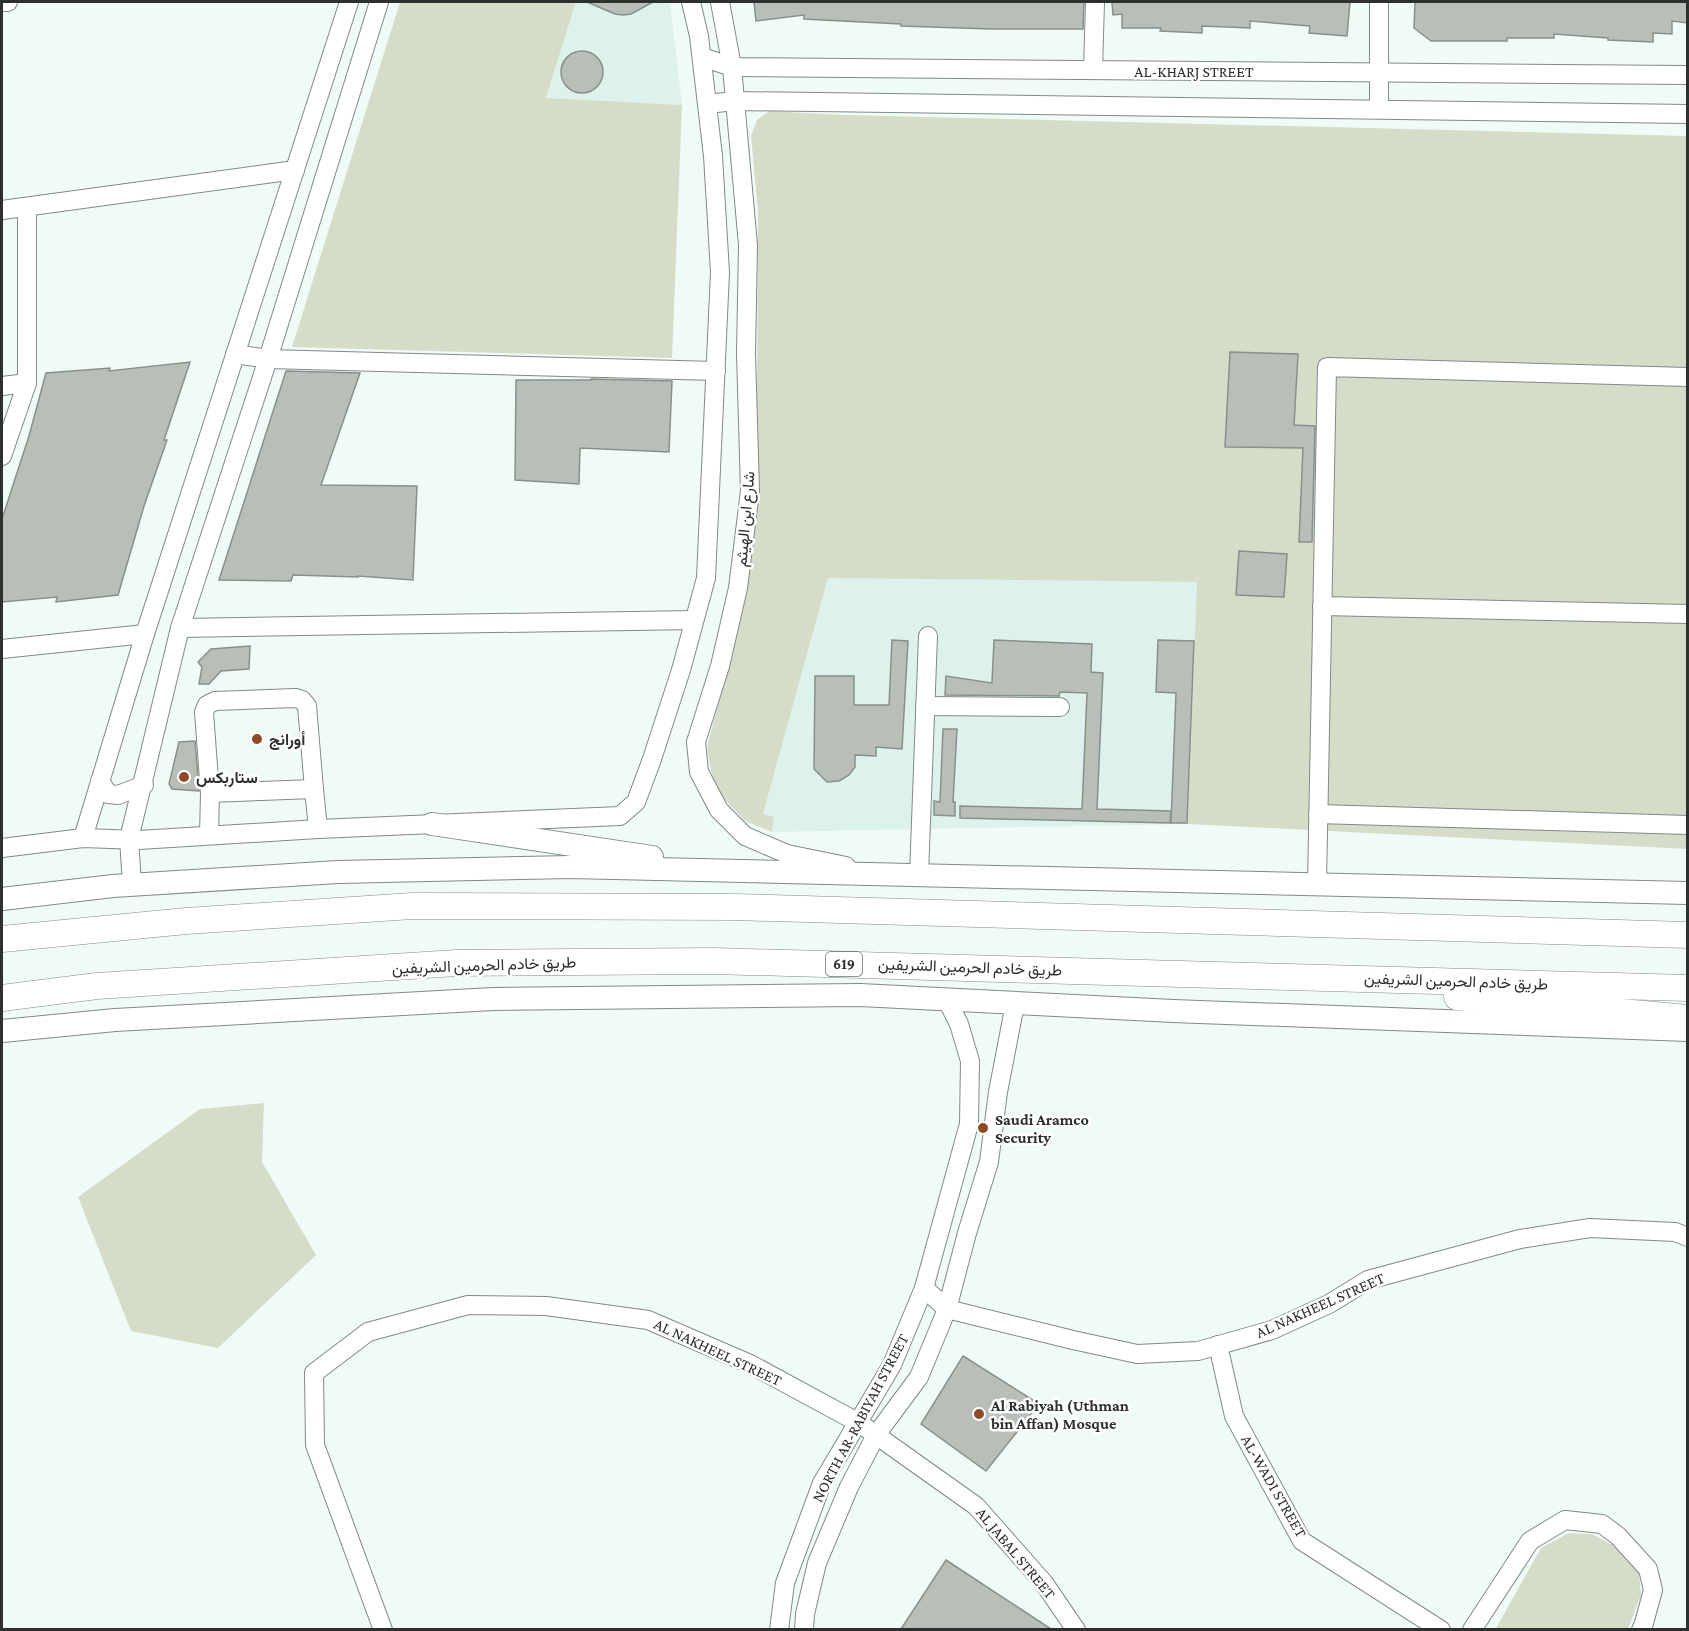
<svg xmlns="http://www.w3.org/2000/svg" width="1689" height="1631" font-family="'Crimson Pro',Vazirmatn,serif">
  <style>
    .built { fill: #def2ed }
    .green { fill: #d5ddc9 }
    .building { fill: #b8bfb9; stroke: #89908a; stroke-width: 1.5 }
    .lines { fill: none; stroke-linecap: round; stroke-linejoin: round }
    .minor-casing { stroke: #808a88; stroke-width: 20 }
    .major-casing { stroke: #808a88; stroke-width: 24 }
    .highway-casing { stroke: #808a88; stroke-width: 27 }
    .minor { stroke: #fff; stroke-width: 18 }
    .major { stroke: #fff; stroke-width: 22 }
    .highway { stroke: #fff; stroke-width: 26 }
    .poi-dot { fill: #914a27; stroke: #fff; stroke-width: 2 }
    .labels { text-anchor: middle; dominant-baseline: central; stroke-width: 5; stroke-linejoin: round; paint-order: stroke }
    .shield { fill: #fff; stroke: #6b6e6d; stroke-width: 1.5 }
    .shield-label { font-size: 15px; font-weight: bold; fill: #2c302f }
    .street-label { font-size: 16px; fill: #2c302f; stroke: #fff }
    .poi-label { font-size: 16px; font-weight: bold; fill: #2c302f; stroke: #fff; text-anchor: start }
  </style>
  <rect width="100%" height="100%" fill="#f0fbf8"/>
  <!-- built -->
  <g class="built">
    <path d="M576 2H670L682 105 546 99Z"/>
    <path d="M828 578 1199 582 1188 824 772 832 774 817 763 814Z"/>
  </g>
  <!-- green -->
  <g class="green">
    <path d="M400 2H576L546 98 682 105 672 358 292 347Z"/>
    <path d="M769 111 843 115 1687 136V849L1188 824 1197 582 828 578 763 814 774 817 772 832 745 821 717 791 710 767 707 747 744 604 754 514 757 381 758 212 751 136 757 120Z"/>
    <path d="M264 1103 262 1162 316 1255 218 1348 131 1331 78 1197 200 1109Z"/>
    <path d="M1569 1533 1592 1534 1618 1548 1639 1572 1641 1595 1628 1629 1495 1630 1541 1548Z"/>
  </g>
  <!-- building -->
  <g class="building">
    <path d="M587 2H653L631 14 623 15 615 14Z"/>
    <path d="M754 2H1084L1083 29H991L901 26V24L804 19V15L756 21Z"/>
    <path d="M1112 2H1350L1347 36 1309 33 1310 26 1250 21V28L1202 26V33L1160 31 1161 28H1122V14L1113 15Z"/>
    <path d="M1415 2H1688V23L1672 21V34L1653 33V42L1608 40V38L1554 34V38H1507V41H1431L1414 28Z"/>
    <circle cx="582" cy="72" r="21"/>
    <path d="M1230 352 1298 354 1294 425 1315 426 1312 542H1299L1303 448 1225 447Z"/>
    <path d="M190 362 164 440H167L144 506 118 595 56 602 57 597 2 602V519L29 436 46 373 110 368 109 371Z"/>
    <path d="M286 371 360 373 321 485 417 486 413 580 358 576V577L293 575 291 581 219 580Z"/>
    <path d="M591 379 672 381 669 452 580 448 579 484 515 480 516 380H591Z"/>
    <path d="M1239 551 1287 554 1284 597 1236 595Z"/>
    <path d="M892 640 908 641 902 749 876 747V756L855 755V767L849 775 839 781 827 782 814 769 815 676H854V705H889Z"/>
    <path d="M994 640 1092 644 1091 672 1103 673 1097 809 1171 811 1170 823 960 818V806L1082 809 1087 693 1060 692 1059 696 945 695 946 676 992 683Z"/>
    <path d="M1158 640 1194 641 1187 823H1171L1176 693 1156 692Z"/>
    <path d="M250 646 249 669 221 671 209 684H199L202 667 198 662 211 649Z"/>
    <path d="M943 729H957L953 802H955V816L934 815V801L940 802Z"/>
    <path d="M195 741 199 791 172 789 169 784 179 742Z"/>
    <path d="M963 1356 1039 1404 986 1471 921 1424Z"/>
    <path d="M946 1560 1051 1629H901Z"/>
  </g>
  <g class="lines">
    <defs>
      <g id="minor">
        <path d="M2 2H8"/>
        <path d="M720 2 732 67 748 245 746 354 750 491 738 588 720 666 696 742 699 772 719 810 745 836 787 854 846 866"/>
        <path d="M1379 2V109"/>
        <path d="M702 57 732 67 1688 75"/>
        <path d="M1093 70 1095 2"/>
        <path d="M707 104 735 101 1688 114"/>
        <path d="M2 210 295 170"/>
        <path d="M235 354 268 359 716 371"/>
        <path d="M2 386 27 383"/>
        <path d="M2 456 27 383V207"/>
        <path d="M1322 606 1688 614"/>
        <path d="M180 628 694 620"/>
        <path d="M2 649 145 634"/>
        <path d="M925 706 1060 707"/>
        <path d="M100 781 108 794 118 795 144 785"/>
        <path d="M210 793 204 712 207 705 215 701 296 698 302 700 307 706 314 789"/>
        <path d="M1318 814 1688 825"/>
        <path d="M209 835 210 793 314 789 318 829"/>
        <path d="M83 838 145 634 349 2"/>
        <path d="M2 848 83 838 139 840 318 829 620 816 636 802 652 759 681 670 706 578 720 272 713 156 699 36 691 2"/>
        <path d="M919 875 928 636"/>
        <path d="M132 884 129 839 180 628 268 359 379 2"/>
        <path d="M1317 884 1327 367 1688 377"/>
        <path d="M924 1288 947 1309 1073 1340 1137 1354 1198 1351 1272 1330 1329 1304 1368 1280 1520 1239 1590 1228 1675 1232 1688 1237"/>
        <path d="M1218 1345 1234 1416 1302 1541 1441 1630"/>
        <path d="M383 1630 315 1445 314 1373 368 1332 468 1305 546 1306 648 1320 750 1364 859 1423 976 1506 1044 1583 1076 1630"/>
        <path d="M779 1630 785 1583 822 1483 892 1365 924 1288 969 1124 970 1061 959 1024 947 1000"/>
        <path d="M804 1630 805 1614 817 1563 849 1487 876 1435 919 1377 947 1309 967 1233 989 1162 998 1092 1015 1004"/>
        <path d="M1472 1630 1530 1541 1565 1520 1602 1524 1618 1536 1648 1569 1653 1590 1644 1623 1641 1630"/>
      </g>
      <g id="major">
        <path d="M432 824 652 857"/>
        <path d="M2 899 113 886 338 872 571 867 1688 893"/>
        <path d="M2 1031 115 1020 493 999 860 995 1173 1011 1688 1030"/>
      </g>
      <g id="highway">
        <path d="M2 939 186 921 412 906 734 907 1688 935"/>
        <path d="M1457 997 1688 1018"/>
        <path d="M2 998 97 986 456 963 713 961 1688 988"/>
      </g>
    </defs>
    <!-- minor casing -->
    <use href="#minor" class="minor-casing"/>
    <!-- major casing -->
    <use href="#major" class="major-casing"/>
    <!-- highway casing -->
    <use href="#highway" class="highway-casing"/>
    <!-- minor -->
    <use href="#minor" class="minor"/>
    <!-- major -->
    <use href="#major" class="major"/>
    <!-- highway -->
    <use href="#highway" class="highway"/>
  </g>
  <!-- markers -->
  <g class="poi-dot">
    <circle cx="257" cy="739" r="6"/>
    <circle cx="184" cy="777" r="6"/>
    <circle cx="983" cy="1128" r="6"/>
    <circle cx="979" cy="1414" r="6"/>
  </g>
  <g class="labels">
    <!-- shield labels -->
    <rect class="shield" x="826" y="952" width="36" height="24" rx="4.5"/>
    <g class="shield-label">
      <text x="844" y="964">619</text>
    </g>
    <!-- street labels -->
    <g class="street-label">
      <text x="1194" y="71">AL-KHARJ STREET</text>
      <text transform="translate(745 519) rotate(-85)">شارع ابن الهيثم</text>
      <text transform="translate(484 965) rotate(-2)">طريق خادم الحرمين الشريفين</text>
      <text transform="translate(970 967) rotate(2)">طريق خادم الحرمين الشريفين</text>
      <text transform="translate(1456 981) rotate(2)">طريق خادم الحرمين الشريفين</text>
      <text transform="translate(1320 1305) rotate(-24)">AL NAKHEEL STREET</text>
      <text transform="translate(718 1352) rotate(25)">AL NAKHEEL STREET</text>
      <text transform="translate(860 1418) rotate(-62)">NORTH AR-RABIYAH STREET</text>
      <text transform="translate(1274 1486) rotate(60)">AL-WADI STREET</text>
      <text transform="translate(1016 1553) rotate(50)">AL JABAL STREET</text>
    </g>
    <!-- poi labels -->
    <g class="poi-label">
      <text x="269" y="739">أورانج</text>
      <text x="196" y="777">ستاربكس</text>
      <text x="995" y="1119">Saudi Aramco<tspan x="995" dy="18">Security</tspan></text>
      <text x="991" y="1405">Al Rabiyah (Uthman<tspan x="991" dy="18">bin Affan) Mosque</tspan></text>
    </g>
  </g>
  <!-- border -->
  <rect width="1689" height="1631" fill="none" stroke="#2c302f" stroke-width="6"/>
</svg>
